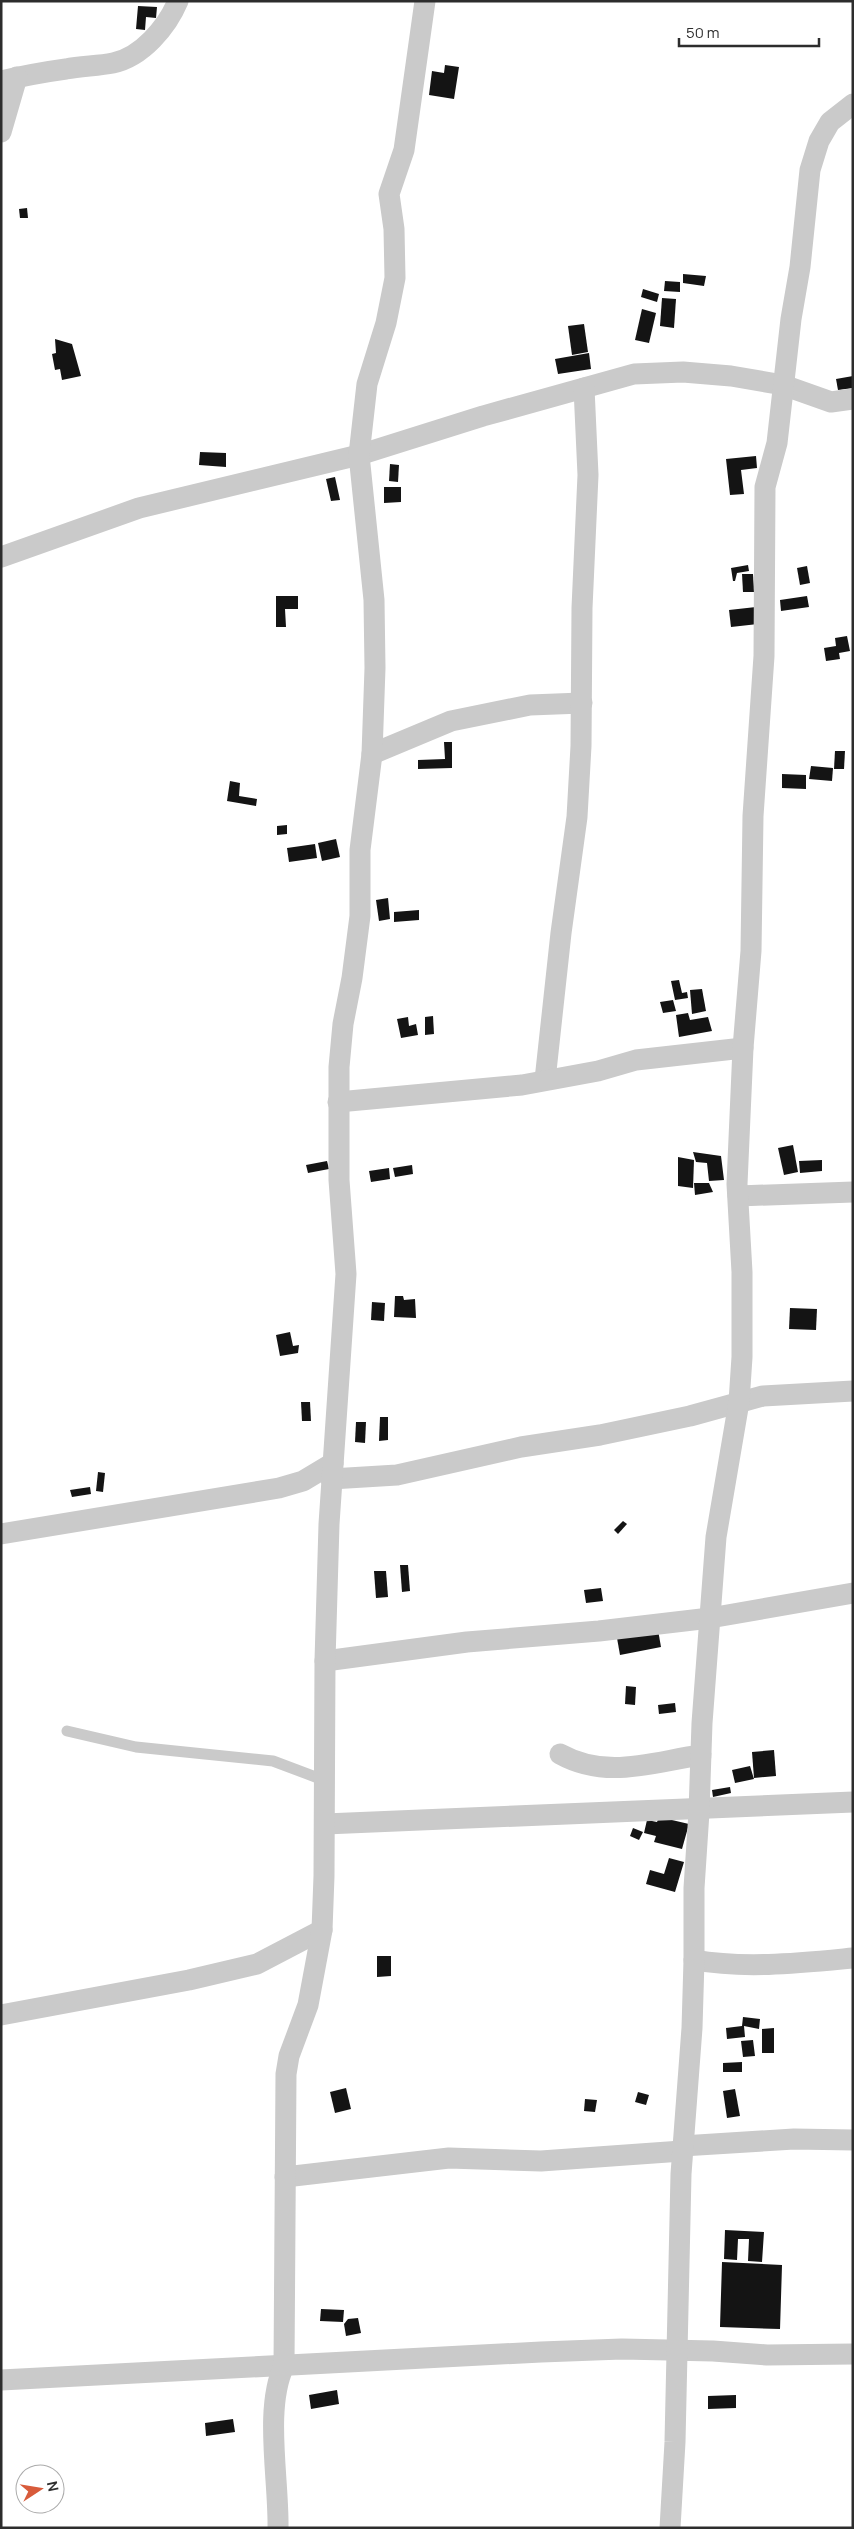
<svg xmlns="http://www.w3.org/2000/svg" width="854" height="2529" font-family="Manrope,sans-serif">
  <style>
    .building { fill: #141414 }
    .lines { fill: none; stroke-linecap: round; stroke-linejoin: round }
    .service { stroke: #cacaca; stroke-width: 11 }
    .minor { stroke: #cacaca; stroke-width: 21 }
  </style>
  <rect width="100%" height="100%" fill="#fff"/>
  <!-- building -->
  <g class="building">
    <path d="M138 6 157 7 156 18 146 17 145 30 136 29Z"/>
    <path d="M445 65 459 67 454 99 429 95 432 71 444 73Z"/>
    <path d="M27 208 28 218H20L19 209Z"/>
    <path d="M683 274 706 276 704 286 683 283Z"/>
    <path d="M665 281 680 282V292L664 291Z"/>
    <path d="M643 289 659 294 657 302 641 297Z"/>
    <path d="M662 298 676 299 674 328 660 326Z"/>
    <path d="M642 309 656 313 649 343 635 340Z"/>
    <path d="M584 324 588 352 572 355 568 326Z"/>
    <path d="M55 339 72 344 81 376 62 380 60 369 55 370 52 354 56 353Z"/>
    <path d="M589 353 591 369 558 374 555 359Z"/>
    <path d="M853 376V388L838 390 836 379Z"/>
    <path d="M200 452 226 453V467L199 465Z"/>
    <path d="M756 456 757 468 741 470 744 494 730 495 726 459Z"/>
    <path d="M390 464 399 465 398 482 389 481Z"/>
    <path d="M335 477 340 500 331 501 326 479Z"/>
    <path d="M384 487H401V502L384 503Z"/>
    <path d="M748 565 749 571 737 573 735 581H733L731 568Z"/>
    <path d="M807 566 810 583 800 585 797 568Z"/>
    <path d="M742 574H753L754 592H743Z"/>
    <path d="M276 596H298V609H285L286 627H276Z"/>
    <path d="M807 596 809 607 781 611 780 600Z"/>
    <path d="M756 607 758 624 731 627 729 610Z"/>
    <path d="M847 636 850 651 839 653 840 659 826 661 824 648 836 646 835 638Z"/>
    <path d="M444 742H452V768L418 769V760L445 759Z"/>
    <path d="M835 751H845L844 769H834Z"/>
    <path d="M811 766 833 768 832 781 809 779Z"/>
    <path d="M782 774 806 775V789L782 788Z"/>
    <path d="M230 781 240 783 239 796 257 799 256 806 227 801Z"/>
    <path d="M287 825V834L277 835V826Z"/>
    <path d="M336 839 340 857 322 861 318 843Z"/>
    <path d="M315 844 317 858 289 862 287 848Z"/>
    <path d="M388 898 390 919 379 921 376 900Z"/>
    <path d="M419 910V920L394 922V912Z"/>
    <path d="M679 980 682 993 687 992 688 998 675 1000 671 981Z"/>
    <path d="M702 989 706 1011 692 1014 690 990Z"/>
    <path d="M673 1000 676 1011 663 1013 660 1002Z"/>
    <path d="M688 1013 690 1020 708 1017 712 1031 679 1037 676 1015Z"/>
    <path d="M433 1016 434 1034 425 1035V1017Z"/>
    <path d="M408 1017 409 1026 416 1024 418 1035 401 1038 397 1019Z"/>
    <path d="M793 1145 798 1172 784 1175 778 1148Z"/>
    <path d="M693 1152 721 1156 724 1180 709 1181 707 1163 696 1162Z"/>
    <path d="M678 1157 694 1160 693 1188 678 1186Z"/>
    <path d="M822 1160V1171L800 1173 799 1161Z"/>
    <path d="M327 1161 329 1169 308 1173 306 1165Z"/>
    <path d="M412 1165 413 1174 395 1177 393 1168Z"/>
    <path d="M389 1168 390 1179 371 1182 369 1171Z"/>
    <path d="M694 1183H709L713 1192 695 1195Z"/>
    <path d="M395 1296H403L404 1300 415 1299 416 1318 394 1317Z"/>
    <path d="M372 1302 385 1303 384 1321 371 1320Z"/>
    <path d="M790 1308 817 1309 816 1330 789 1329Z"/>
    <path d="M290 1332 293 1346 299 1345 298 1353 280 1356 276 1335Z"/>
    <path d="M301 1402H310L311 1421H302Z"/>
    <path d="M380 1417H388V1440L379 1441Z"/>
    <path d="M356 1422H366L365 1443 355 1442Z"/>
    <path d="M98 1472 105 1473 103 1492 96 1491Z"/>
    <path d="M90 1487 91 1494 72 1497 70 1490Z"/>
    <path d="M623 1521 627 1524 618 1534 614 1530Z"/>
    <path d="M400 1565H408L410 1591 402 1592Z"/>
    <path d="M374 1571H386L388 1597 376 1598Z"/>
    <path d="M601 1588 603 1601 586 1603 584 1590Z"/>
    <path d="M658 1630 661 1647 620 1655 617 1638Z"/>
    <path d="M626 1686 636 1687 635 1705 625 1704Z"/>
    <path d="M675 1703 676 1712 659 1714 658 1705Z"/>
    <path d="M774 1750 776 1776 754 1778 752 1752Z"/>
    <path d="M750 1766 754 1779 735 1783 732 1770Z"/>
    <path d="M730 1787 731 1793 713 1797 712 1790Z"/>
    <path d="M659 1817 689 1824 682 1849 654 1842 656 1836 644 1833 647 1820 657 1822Z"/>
    <path d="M633 1828 643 1832 639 1840 630 1836Z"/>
    <path d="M669 1858 684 1862 675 1892 646 1884 650 1870 664 1874Z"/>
    <path d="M377 1956H391V1976L377 1977Z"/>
    <path d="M743 2017 760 2019 759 2029 744 2026 745 2037 727 2039 726 2028 742 2026Z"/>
    <path d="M774 2028V2053H762V2029Z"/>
    <path d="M753 2040 755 2056 743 2057 741 2041Z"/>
    <path d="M742 2062V2072H723V2063Z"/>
    <path d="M346 2088 351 2109 335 2113 330 2092Z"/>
    <path d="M735 2089 740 2116 727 2118 723 2091Z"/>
    <path d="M638 2092 649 2095 646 2105 635 2102Z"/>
    <path d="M585 2099 597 2100 595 2112 584 2111Z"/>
    <path d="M725 2230 764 2232 762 2262 748 2261 749 2239H738L737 2260 724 2259Z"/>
    <path d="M722 2262 782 2265 780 2329 720 2327Z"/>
    <path d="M321 2309 344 2310 343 2322 320 2321Z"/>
    <path d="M358 2318 361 2333 346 2336 344 2324 348 2319Z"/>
    <path d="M337 2390 339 2404 311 2409 309 2395Z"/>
    <path d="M736 2395V2408L708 2409V2396Z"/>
    <path d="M233 2419 235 2432 206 2436 205 2423Z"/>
  </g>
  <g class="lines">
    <!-- service -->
    <path class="service" d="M67 1731 136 1747 273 1761 326 1781"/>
    <!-- minor -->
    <g class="minor">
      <path d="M1 81C23 76 44 72 66 69 81 66 98 66 113 63 142 57 167 27 178 1"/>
      <path d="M1 132 17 77"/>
      <path d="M1 557 139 508 359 455 483 416 634 374 683 372 731 376 783 385 831 402 853 399"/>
      <path d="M372 754 451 721 530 705 582 703"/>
      <path d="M545 1080 561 933 577 817 581 746 582 608 588 475 584 388"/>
      <path d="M338 1102 522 1085 598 1071 636 1060 743 1048"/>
      <path d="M738 1196 853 1192"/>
      <path d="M331 1479 397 1475 521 1447 600 1435 690 1416 763 1396 853 1391"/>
      <path d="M1 1534 279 1488 303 1481 333 1463"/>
      <path d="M325 1661 467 1642 599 1631 710 1618 853 1593"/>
      <path d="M560 1754C607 1780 652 1762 701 1755"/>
      <path d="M325 1824 853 1802"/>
      <path d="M694 1960C746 1969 800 1963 853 1958"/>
      <path d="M1 2015 189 1980 257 1964 322 1930"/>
      <path d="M682 2146 794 2139 853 2140"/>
      <path d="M285 2177 449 2158 541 2161 682 2151"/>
      <path d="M1 2380 541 2352 622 2349 713 2351 767 2355 853 2354"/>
      <path d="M278 2528C279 2480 264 2408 284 2366L286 2074 289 2056 308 2005 322 1930 324 1876 325 1661 329 1524 346 1274 339 1180V1067L343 1024 352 978 360 916V850L372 754 375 668 374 600 359 455 367 384 386 323 395 278 394 229 389 194 404 150 425 1"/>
      <path d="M670 2528 675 2442 681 2174 692 2028 694 1960V1888L699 1812 702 1723 716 1537 739 1402 742 1357V1272L737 1184 743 1048 751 951 753 816 764 656 765 487 777 443 791 319 800 267 810 170 819 141 830 122 853 104"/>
    </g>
  </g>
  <!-- border -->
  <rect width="854" height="2529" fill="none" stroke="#2d2d2d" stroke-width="5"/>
  <!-- north arrow -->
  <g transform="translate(40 2489) rotate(78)"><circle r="24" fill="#ffffff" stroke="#ababab"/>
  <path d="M0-4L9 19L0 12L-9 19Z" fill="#d85b3b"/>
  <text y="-8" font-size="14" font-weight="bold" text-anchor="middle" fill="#2d2d2d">N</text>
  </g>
  <!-- scale -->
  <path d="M679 38v8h140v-8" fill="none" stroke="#2d2d2d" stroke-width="2.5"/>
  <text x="686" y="38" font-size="15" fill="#2d2d2d" stroke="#ffffff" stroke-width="4" paint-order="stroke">50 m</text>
</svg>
